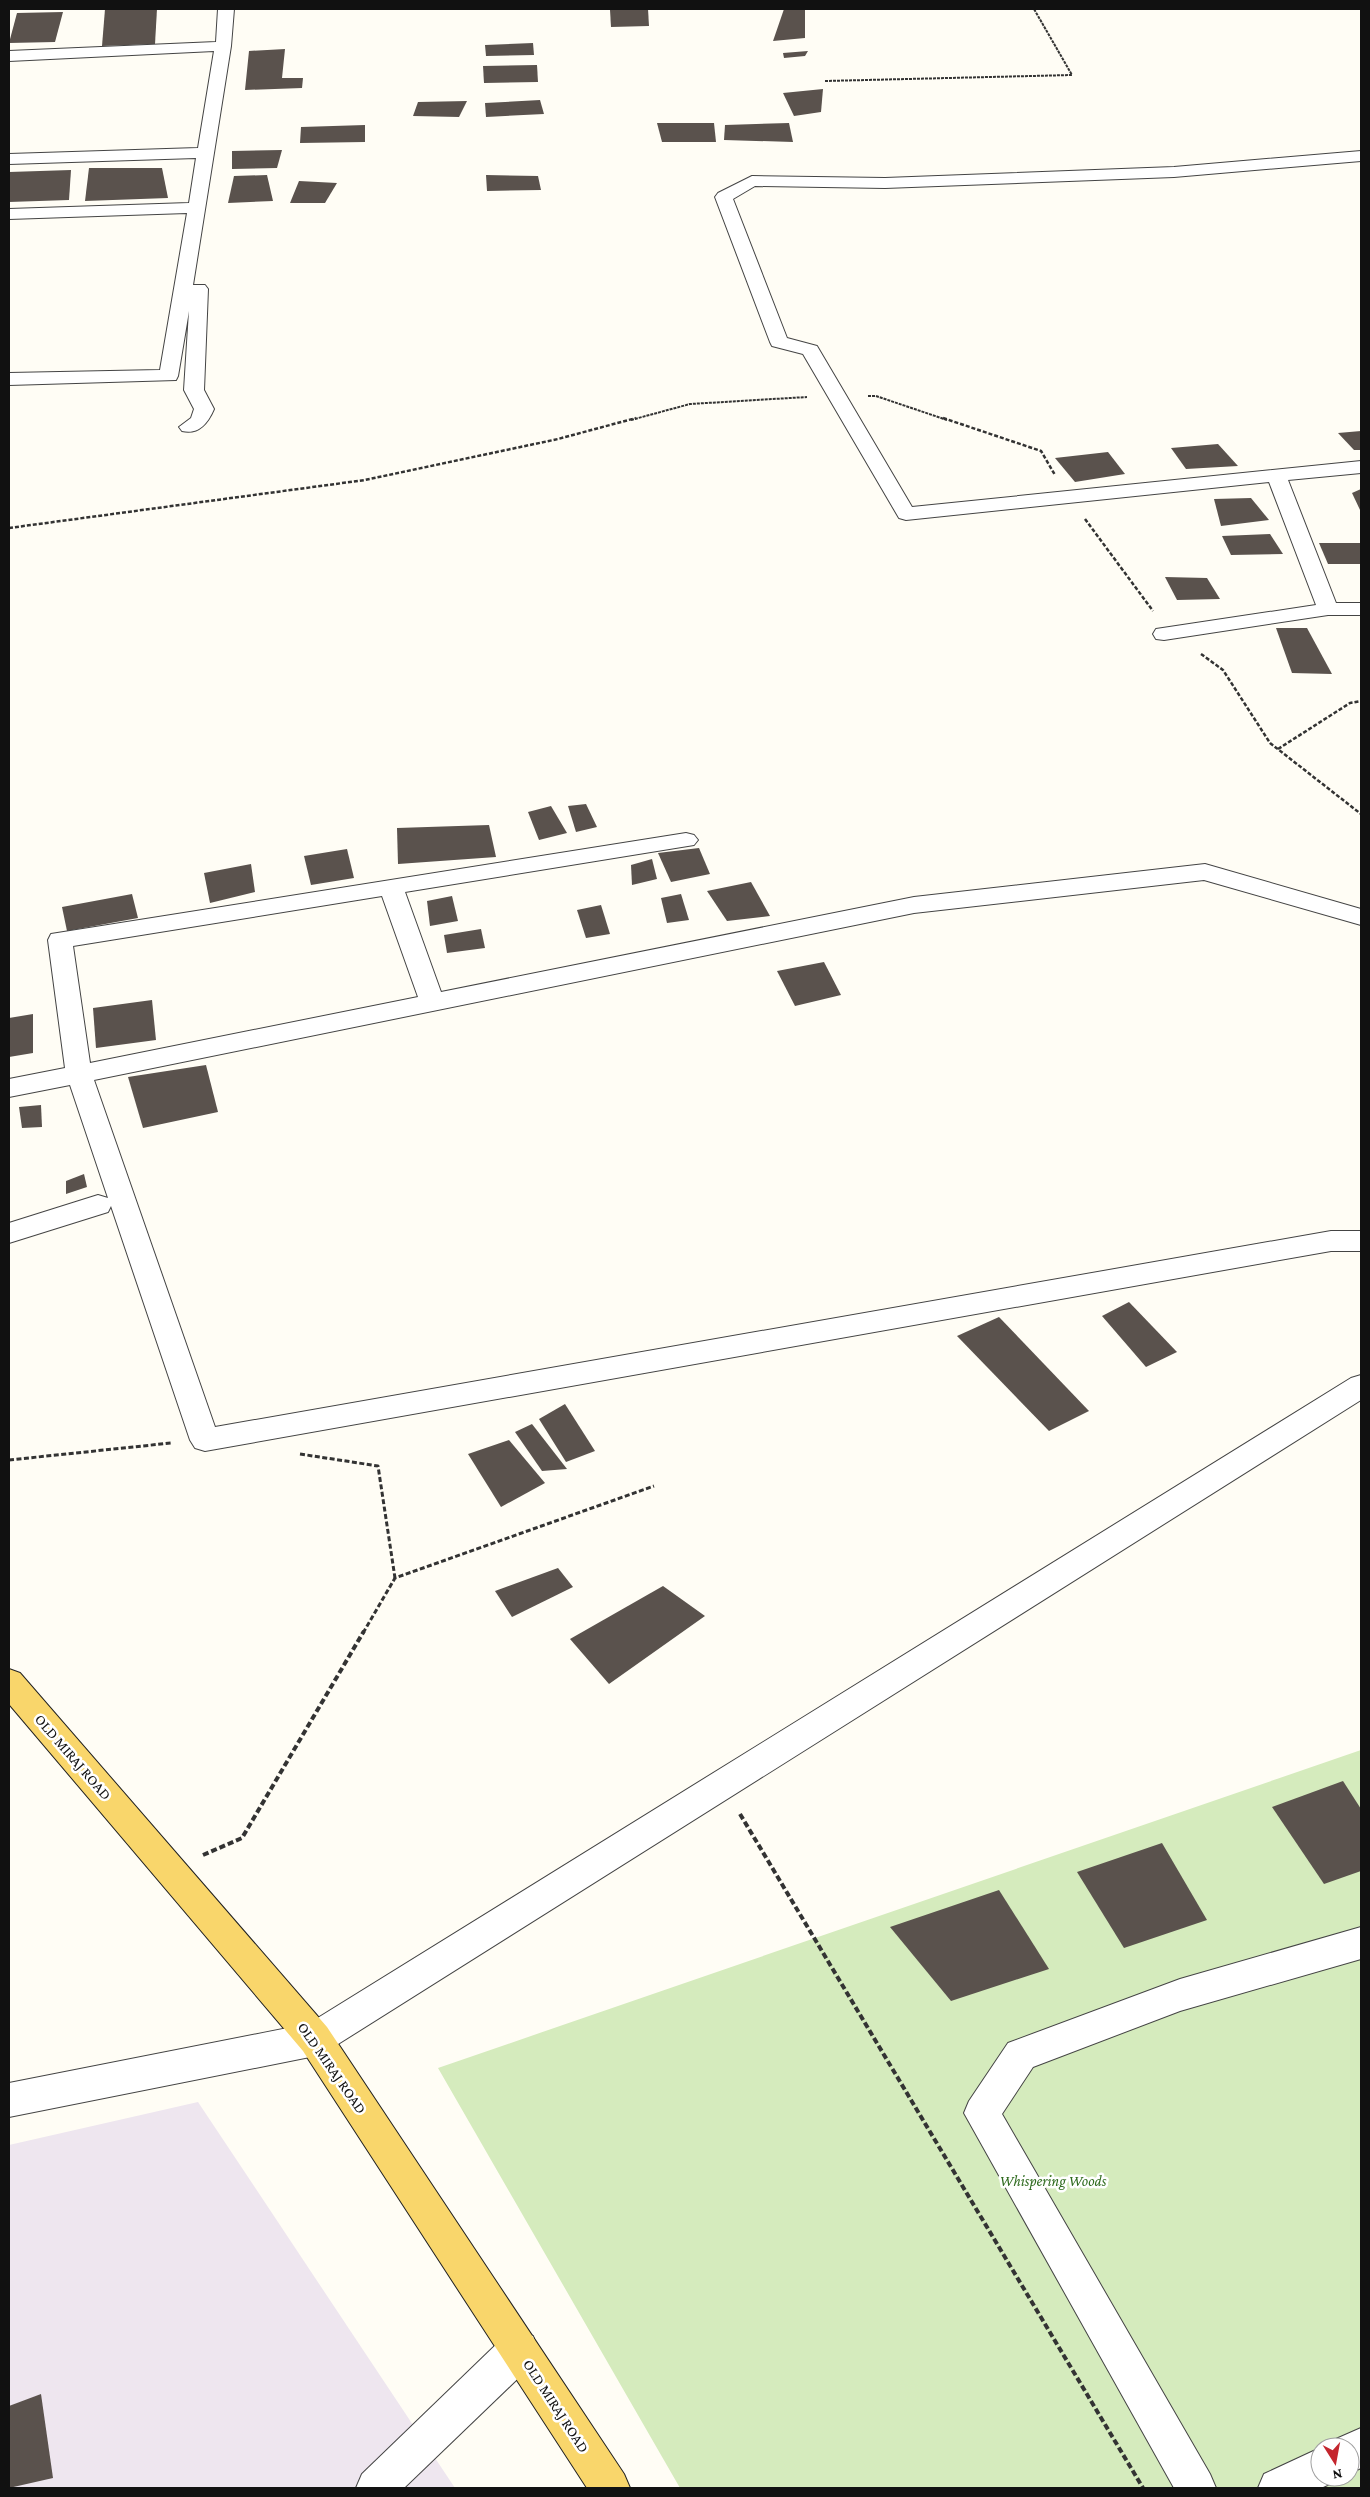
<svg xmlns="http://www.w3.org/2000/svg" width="1370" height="2497" font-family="'Crimson Pro',serif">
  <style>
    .industrial { fill: #eee6ef }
    .green { fill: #d5ebbd; fill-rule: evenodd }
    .building { fill: #5a524d }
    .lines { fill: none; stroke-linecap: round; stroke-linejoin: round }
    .minor-casing { stroke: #444; stroke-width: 2 }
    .major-casing { stroke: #222; stroke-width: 2 }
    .path-far3 { stroke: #333; stroke-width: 2; stroke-dasharray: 3 1; stroke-linecap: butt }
    .path-far2 { stroke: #333; stroke-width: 2.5; stroke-dasharray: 4 2; stroke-linecap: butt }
    .path-far1 { stroke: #333; stroke-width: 3; stroke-dasharray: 5 2.5; stroke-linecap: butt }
    .path { stroke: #333; stroke-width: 4; stroke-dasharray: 6 3; stroke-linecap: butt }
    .minor { fill: #fff; fill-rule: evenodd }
    .major { fill: #f9d66b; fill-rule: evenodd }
    .labels { text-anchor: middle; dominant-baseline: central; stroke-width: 5; stroke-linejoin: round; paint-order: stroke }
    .near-street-label { font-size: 15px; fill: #111; stroke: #fff }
    .near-park-label { font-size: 15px; font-style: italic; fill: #2f6b1f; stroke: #fff }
  </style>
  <rect width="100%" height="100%" fill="#fffdf5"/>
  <!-- industrial -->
  <path class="industrial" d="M198 2102 455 2488H9V2145Z"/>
  <!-- green -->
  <path class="green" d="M1361 1750V2488H680L438 2068ZM1320 2447H1350V2477H1320Z"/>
  <!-- building -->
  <g class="building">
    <path d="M105 9H157L155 44 102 46Z"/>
    <path d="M648 9 649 26 611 27 610 10Z"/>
    <path d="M784 9H805V38L773 41Z"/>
    <path d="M63 12 55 42 9 43 17 13Z"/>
    <path d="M533 43 534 55 486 56 485 45Z"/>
    <path d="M285 49 282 78H303L302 88 245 90 249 51Z"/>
    <path d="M808 51 805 56 784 58 783 53Z"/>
    <path d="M537 65 538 82 484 83 483 66Z"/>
    <path d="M823 89 821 112 794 116 783 93Z"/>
    <path d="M540 100 544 114 486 117 485 103Z"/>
    <path d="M467 101 459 117 413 116 418 102Z"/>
    <path d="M657 123H714L716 142H662Z"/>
    <path d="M789 123 793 142 724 140 725 125Z"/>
    <path d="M365 125V142L300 143 301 127Z"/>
    <path d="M282 150 277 168 232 169V151Z"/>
    <path d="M89 168H162L168 198 85 201Z"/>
    <path d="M71 170 69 200 9 202V172Z"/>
    <path d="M267 175 273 201 228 203 234 176Z"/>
    <path d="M486 175 538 176 541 190 487 191Z"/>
    <path d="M299 181 337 183 325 203H290Z"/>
    <path d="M1361 431V450H1354L1338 433Z"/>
    <path d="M1218 444 1238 466 1186 469 1171 448Z"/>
    <path d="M1108 452 1125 474 1075 482 1055 458Z"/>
    <path d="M1361 489V512L1352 493Z"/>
    <path d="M1251 498 1269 520 1221 526 1214 499Z"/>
    <path d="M1270 534 1283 554 1231 555 1222 536Z"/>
    <path d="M1319 543H1361V564H1328Z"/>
    <path d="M1165 577 1207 578 1220 599 1177 600Z"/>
    <path d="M1276 628H1307L1332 674 1292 673Z"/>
    <path d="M586 804 597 827 576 832 568 806Z"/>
    <path d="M551 806 567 833 539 840 528 812Z"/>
    <path d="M489 825 496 857 398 864 397 828Z"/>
    <path d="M699 848 710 874 671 882 658 853Z"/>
    <path d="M347 849 354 878 311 885 304 856Z"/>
    <path d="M652 859 657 879 632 885 631 865Z"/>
    <path d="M251 864 255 892 210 903 204 873Z"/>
    <path d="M751 882 770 916 727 921 707 891Z"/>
    <path d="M132 894 138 918 67 931 62 907Z"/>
    <path d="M681 894 689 920 667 923 661 898Z"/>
    <path d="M452 896 458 921 430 926 427 901Z"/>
    <path d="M601 905 610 934 586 938 577 910Z"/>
    <path d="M481 929 485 948 447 953 444 935Z"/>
    <path d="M824 962 841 995 795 1006 777 971Z"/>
    <path d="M152 1000 156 1040 96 1048 93 1008Z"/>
    <path d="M33 1014V1053L9 1057V1018Z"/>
    <path d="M206 1065 218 1112 143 1128 128 1077Z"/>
    <path d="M41 1105 42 1127 22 1128 19 1107Z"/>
    <path d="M84 1174 87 1187 66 1194V1181Z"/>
    <path d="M1129 1302 1177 1352 1146 1367 1102 1316Z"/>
    <path d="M999 1317 1089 1411 1049 1431 957 1336Z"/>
    <path d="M565 1404 595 1451 566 1462 539 1419Z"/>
    <path d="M532 1424 567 1469 542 1471 515 1432Z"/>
    <path d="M509 1440 545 1483 501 1507 468 1454Z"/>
    <path d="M558 1568 573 1587 512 1617 495 1591Z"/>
    <path d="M663 1586 705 1616 609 1684 570 1639Z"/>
    <path d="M1343 1781 1361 1809V1871L1324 1884 1272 1807Z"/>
    <path d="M1162 1843 1207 1920 1124 1948 1077 1872Z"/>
    <path d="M999 1890 1049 1969 951 2001 890 1927Z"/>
    <path d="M41 2394 53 2478 9 2488V2406Z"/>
  </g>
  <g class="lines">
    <defs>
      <g id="minor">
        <path d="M218 9H234L231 46 193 285H205L208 289 204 390 214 409C208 423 199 435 182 431L179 427 191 418 194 409 184 390 189 311 178 376 176 380 9 385V373L160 370 187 213 9 219V209L189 203 196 158 9 164V154L198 148 214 51 9 61V51L216 42Z"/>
        <path d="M1361 151V161L1174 177 885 188 755 186 733 199 787 338 817 346 912 507 1361 461V473L1288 480 1336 603H1361V615H1328L1164 640 1156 639 1153 634 1156 629 1316 605 1269 482 906 520 899 518 803 354 772 346 770 342 715 197 718 193 752 176 885 178 1174 167Z"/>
        <path d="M686 833 694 835 698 840 694 845 405 892 441 992 914 897 1205 864 1361 909V925L1204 880 914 913 94 1080 215 1427 1331 1231H1361V1251H1331L205 1451 195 1448 190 1440 111 1206 108 1212 9 1243V1223L98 1195 108 1198 109 1201 70 1085 9 1097V1079L65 1068 48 940 51 934ZM382 896 418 997 90 1063 73 946Z"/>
        <path d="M1361 1375V1400L327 2051 315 2056 9 2117V2083L308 2024 1351 1378Z"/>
        <path d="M1361 1927V1959L1180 2011 1033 2067 1002 2114 1210 2474 1216 2488H1174L964 2113 969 2101 1008 2043 1180 1979Z"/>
        <path d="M519 2331 533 2336 538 2350 533 2364 404 2488H356L362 2474 505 2336Z"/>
        <path d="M1361 2428V2468L1350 2473V2447H1333L1336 2439Z"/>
        <path d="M1320 2448V2477H1336L1334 2482 1321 2488H1258L1264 2474Z"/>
      </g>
      <path id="major" d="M9 1669 20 1673 327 2027 624 2474 630 2488H587L303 2051 9 1704Z"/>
    </defs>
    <!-- minor casing -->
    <use href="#minor" class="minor-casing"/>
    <!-- major casing -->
    <use href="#major" class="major-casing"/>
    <!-- path-far3 -->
    <g class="path-far3">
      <path d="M825 81 1072 75 1034 9"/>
      <path d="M868 396H876L947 420"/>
      <path d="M631 420 690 404 807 397"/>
    </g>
    <!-- path-far2 -->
    <g class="path-far2">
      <path d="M943 418 1041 451 1055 475"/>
      <path d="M1085 519 1153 611"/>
      <path d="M9 528 365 480 558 439 636 418"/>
      <path d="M1201 654 1223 670 1270 743 1361 814"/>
      <path d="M1278 749 1350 703 1361 701"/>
    </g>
    <!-- path-far1 -->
    <g class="path-far1">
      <path d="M300 1454 378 1466 395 1578"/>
      <path d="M9 1460 171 1443"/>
      <path d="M363 1633 395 1578 654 1486"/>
    </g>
    <!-- path -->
    <g class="path">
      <path d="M740 1814 1143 2488"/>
      <path d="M203 1855 242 1838 364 1631"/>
    </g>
    <!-- minor -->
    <use href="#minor" class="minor"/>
    <!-- major -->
    <use href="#major" class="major"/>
  </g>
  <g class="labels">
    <!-- near-street labels -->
    <g class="near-street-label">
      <text transform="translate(73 1757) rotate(49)">OLD MIRAJ ROAD</text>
      <text transform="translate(332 2068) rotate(55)">OLD MIRAJ ROAD</text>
      <text transform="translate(556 2406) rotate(57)">OLD MIRAJ ROAD</text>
    </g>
    <!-- near-park labels -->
    <g class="near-park-label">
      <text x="1053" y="2181">Whispering Woods</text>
    </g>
  </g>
  <!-- border -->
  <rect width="1370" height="2497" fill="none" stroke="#111111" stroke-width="20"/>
  <!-- north arrow -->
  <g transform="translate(1335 2462) rotate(169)"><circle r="24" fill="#ffffff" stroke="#a0a0a0"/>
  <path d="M0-4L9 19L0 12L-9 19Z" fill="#c4262e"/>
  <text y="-8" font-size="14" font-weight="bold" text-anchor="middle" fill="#111111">N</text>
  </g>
</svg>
